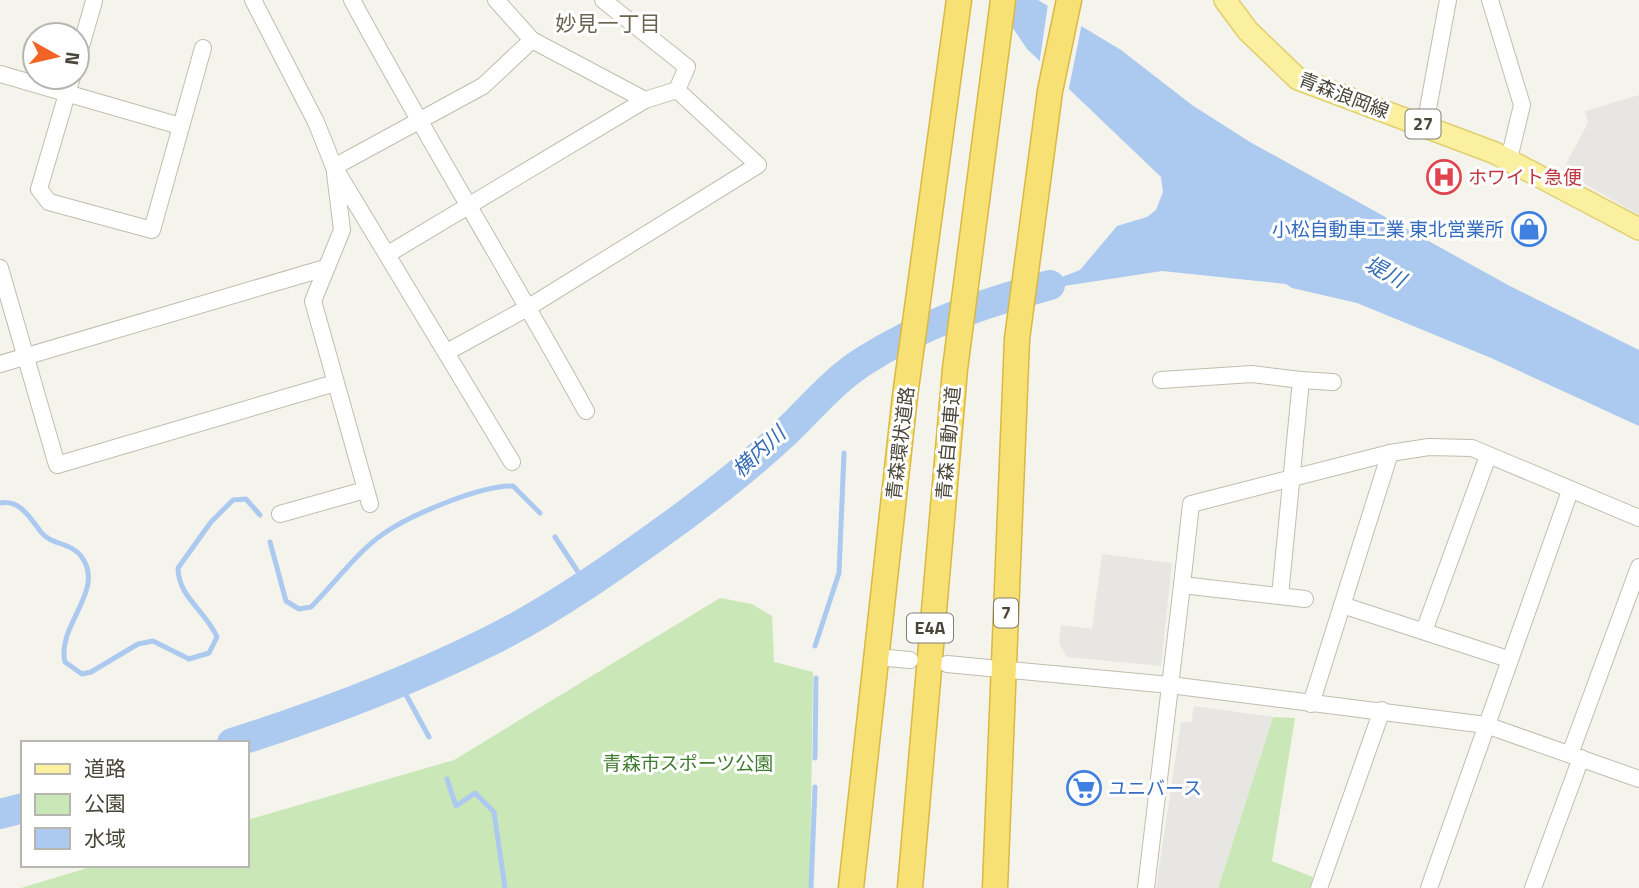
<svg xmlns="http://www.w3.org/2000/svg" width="1639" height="888" viewBox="0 0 1639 888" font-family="'Titillium Web','Noto Sans JP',sans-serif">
	<rect width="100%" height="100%" fill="#f5f4ec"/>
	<g fill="#cae7b7">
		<polygon points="720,598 752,604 772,616 774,662 813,672 810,888 21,888 97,865 247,865 247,820 454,760"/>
		<polygon points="1273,717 1295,718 1272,861 1313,877 1310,888 1218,888"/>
	</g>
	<g fill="#e7e6e3">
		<polygon points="1639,95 1639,215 1562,171 1588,123 1585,111"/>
		<polygon points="1102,554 1172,563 1161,666 1067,657 1059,643 1061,625 1092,629"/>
		<polygon points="1194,706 1273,717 1218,888 1156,888 1181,722 1191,722"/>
	</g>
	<polygon fill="#acc9ef" points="994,0 1038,0 1121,50 1192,105 1250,142 1508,285 1639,350 1639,426 1491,358 1357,303 1292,288 1286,284 1162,271 1064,286 996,302 1080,270 1117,226 1147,217 1156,210 1163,192 1161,177 1027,49"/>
	<polygon fill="#f5f4ec" points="1048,4 1082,23 1068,93 1039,66"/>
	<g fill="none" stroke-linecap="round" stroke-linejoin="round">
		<g stroke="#acc9ef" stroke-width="5">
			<polyline points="852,382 854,368"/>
			<path d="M 0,503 C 20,499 30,518 41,532 C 51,545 70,542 81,556 C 107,590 56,625 65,662 L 82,674 L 91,672 L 138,644 L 153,641 L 189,659 L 209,653 L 217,637 C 206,611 178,597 178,568 L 211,522 L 233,500 L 246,499 L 260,515"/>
			<polyline points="555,537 586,584"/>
			<path d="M 270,542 L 286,601 L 299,609 L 311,607 C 333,585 358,551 383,534 C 410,515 481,485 513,486 L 540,513"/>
			<polyline points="815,646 839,573 844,453"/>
			<polyline points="398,680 429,737"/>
			<polyline points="815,758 816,678"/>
			<polyline points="447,779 456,806 475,793 494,812 505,888"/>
			<polyline points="811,888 815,787"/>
		</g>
		<g stroke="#acc9ef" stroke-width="30">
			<path d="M 232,743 C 318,716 407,682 488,642 C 557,608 622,561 684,516 C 719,490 754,462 786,432 C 812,407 834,380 864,361 C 922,324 984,303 1050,285"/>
			<polyline points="0,814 23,808"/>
		</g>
		<g stroke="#c1bdae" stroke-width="18">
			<g id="minor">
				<polyline points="253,0 316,122 334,167 512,462"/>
				<path d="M 352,0 C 427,139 510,273 586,411"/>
				<polyline points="603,0 687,67 677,90"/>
				<polyline points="1490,0 1522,105 1509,159"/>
				<polyline points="77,60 94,1"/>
				<polyline points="0,74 180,126"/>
				<polyline points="72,77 39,189 49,202 152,230 203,48"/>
				<polyline points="1425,125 1448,0"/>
				<polyline points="334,167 483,86 532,40"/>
				<polyline points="335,173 342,230 313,301 370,504"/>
				<polyline points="388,254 645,100"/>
				<polyline points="0,268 57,465 335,383"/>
				<polyline points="447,352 529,307 758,165 677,90 645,100 532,40 496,0"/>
				<polyline points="0,364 325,268"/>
				<polyline points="1161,380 1252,374 1301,380 1280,596"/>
				<polyline points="1301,380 1333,382"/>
				<polyline points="280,514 365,490"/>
				<polyline points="1182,585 1191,504 1390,453"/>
				<polyline points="1342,605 1508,659"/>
				<polyline points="1424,631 1488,456"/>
				<polyline points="876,657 910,660"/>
				<polyline points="947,664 1170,685 1486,725 1639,779"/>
				<polyline points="1311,704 1390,453 1429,447 1472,448 1639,518"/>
				<polyline points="1570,754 1639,567"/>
				<polyline points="1146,888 1182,585 1305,599"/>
				<polyline points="1319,888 1382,710"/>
				<polyline points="1429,888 1570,491"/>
				<polyline points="1533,888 1581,758"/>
			</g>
		</g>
		<g stroke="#e0d06f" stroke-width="24">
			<polyline id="major" points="1225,0 1248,31 1298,79 1495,153 1639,229"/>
		</g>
		<g stroke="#d9b843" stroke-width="27">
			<g id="highway">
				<polyline points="851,888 905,396 959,0"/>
				<polyline points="910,888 955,369 1003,0"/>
				<polyline points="995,888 1017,339 1050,91 1069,0"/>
			</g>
		</g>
		<use href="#minor" stroke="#fff" stroke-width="16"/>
		<use href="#major" stroke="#fbefa0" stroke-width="21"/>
		<use href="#highway" stroke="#f8e174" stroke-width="24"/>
	</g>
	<defs>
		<g id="hospital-ring" transform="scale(1.75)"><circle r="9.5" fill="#fff" stroke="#e0444e" stroke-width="1.5"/><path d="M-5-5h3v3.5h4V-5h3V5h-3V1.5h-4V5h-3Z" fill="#e0444e"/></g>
		<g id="shop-ring" transform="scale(1.75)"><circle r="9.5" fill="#fff" stroke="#3f7fe0" stroke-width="1.5"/><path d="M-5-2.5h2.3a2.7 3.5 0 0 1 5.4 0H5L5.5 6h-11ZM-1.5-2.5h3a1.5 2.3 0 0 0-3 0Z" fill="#3f7fe0"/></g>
		<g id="supermarket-ring" transform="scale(1.75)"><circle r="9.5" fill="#fff" stroke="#3f7fe0" stroke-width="1.5"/><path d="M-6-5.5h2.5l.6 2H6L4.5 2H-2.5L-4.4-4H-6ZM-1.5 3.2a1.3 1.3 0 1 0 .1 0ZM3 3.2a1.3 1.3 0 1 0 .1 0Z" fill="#3f7fe0"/></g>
	</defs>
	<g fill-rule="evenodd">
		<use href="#hospital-ring" x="1444" y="177"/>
		<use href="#shop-ring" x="1529" y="229"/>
		<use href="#supermarket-ring" x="1084" y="788"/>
	</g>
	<g text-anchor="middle" stroke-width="6" stroke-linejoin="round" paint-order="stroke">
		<g fill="#fff" stroke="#807e74" stroke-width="2">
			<rect x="1405.5" y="109.5" width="35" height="29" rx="5"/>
			<rect x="994" y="598.5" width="24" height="29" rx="5"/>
			<rect x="907" y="613.5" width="46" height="29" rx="5"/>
		</g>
		<g font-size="18" font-weight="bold" fill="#4a4639">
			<text x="1423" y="130">27</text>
			<text x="1006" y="619">7</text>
			<text x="930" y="634">E4A</text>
		</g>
		<g font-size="19" fill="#4a4639" stroke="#fff">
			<text transform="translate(1344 95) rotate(21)" y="7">青森浪岡線</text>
			<text transform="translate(900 443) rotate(-83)" y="7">青森環状道路</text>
			<text transform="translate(948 443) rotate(-85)" y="7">青森自動車道</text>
		</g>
		<g font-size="19" fill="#be3a42" stroke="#fff" text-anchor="start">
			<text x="1468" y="184">ホワイト急便</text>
		</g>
		<g font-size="19" fill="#366cbe" stroke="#fff" text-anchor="end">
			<text x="1504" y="236">小松自動車工業 東北営業所</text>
			<text x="1108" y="795" text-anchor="start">ユニバース</text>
		</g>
		<g font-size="19" fill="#3f7b2e" stroke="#fff">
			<text x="688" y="770">青森市スポーツ公園</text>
		</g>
		<g font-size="21" fill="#6c6551" stroke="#fff">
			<text x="608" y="31">妙見一丁目</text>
		</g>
		<g font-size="21" font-style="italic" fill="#356bb3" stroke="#fff">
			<text transform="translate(1385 272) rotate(28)" y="7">堤川</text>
			<text transform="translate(759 452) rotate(-43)" y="7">横内川</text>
		</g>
	</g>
	<rect x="21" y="741" width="228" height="126" fill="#ffffff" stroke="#b7b5b0" stroke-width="2"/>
	<rect x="35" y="764" width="35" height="10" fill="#fbefa0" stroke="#b7b5b0" stroke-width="2"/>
	<text x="84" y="776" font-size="21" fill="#4a4639">道路</text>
	<rect x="35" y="794" width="35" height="21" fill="#cae7b7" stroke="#b7b5b0" stroke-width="2"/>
	<text x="84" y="811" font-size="21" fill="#4a4639">公園</text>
	<rect x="35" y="828" width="35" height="21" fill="#acc9ef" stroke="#b7b5b0" stroke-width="2"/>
	<text x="84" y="846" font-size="21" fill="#4a4639">水域</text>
	<g transform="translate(56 56) rotate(98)"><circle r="33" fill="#ffffff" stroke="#b7b5b0" stroke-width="2"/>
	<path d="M0-5L12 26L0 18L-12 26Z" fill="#f26426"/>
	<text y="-10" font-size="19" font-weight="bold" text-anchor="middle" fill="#4a4639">N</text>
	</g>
</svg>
